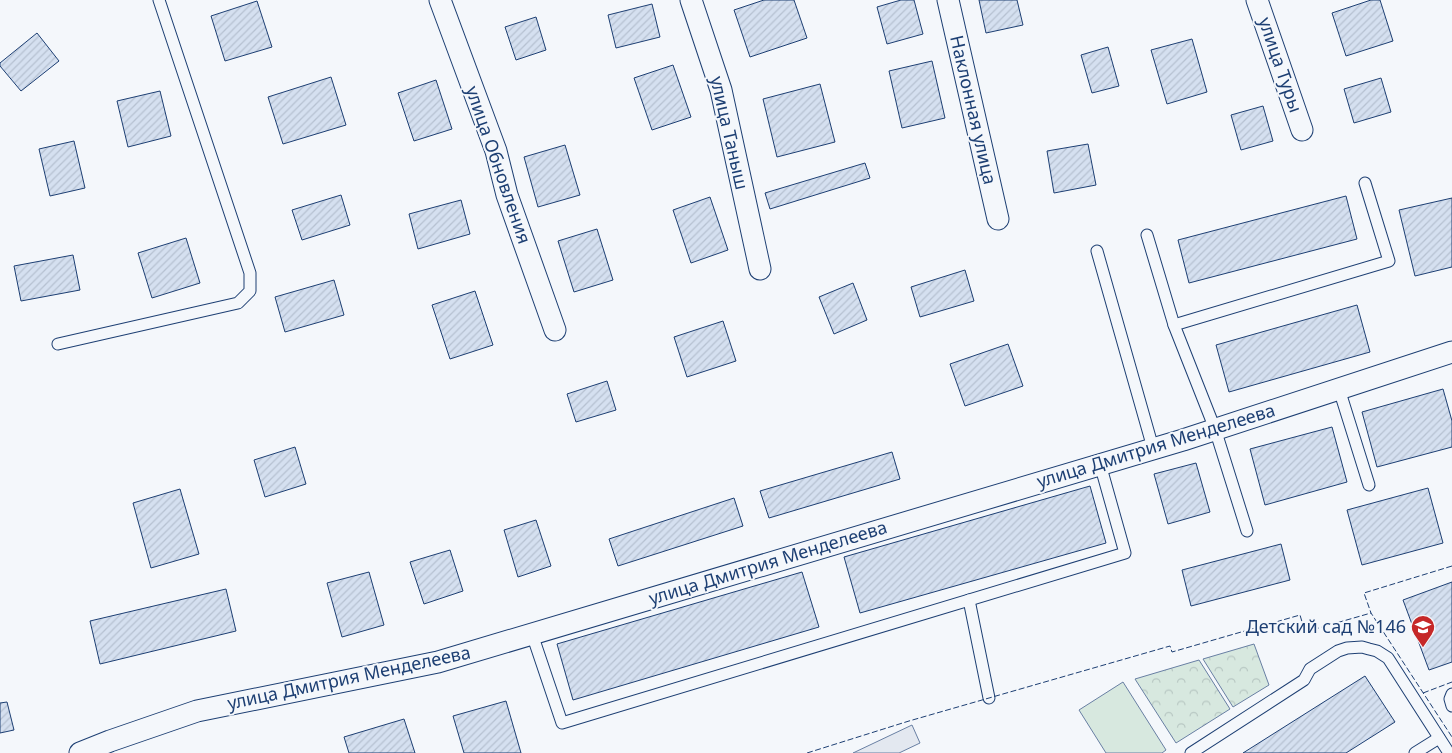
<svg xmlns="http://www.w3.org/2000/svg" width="1452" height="753" viewBox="0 0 1452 753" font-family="'Noto Sans',sans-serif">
	<defs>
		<pattern id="park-crowns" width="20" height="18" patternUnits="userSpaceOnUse" patternTransform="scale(1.25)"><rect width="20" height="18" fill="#d7e8df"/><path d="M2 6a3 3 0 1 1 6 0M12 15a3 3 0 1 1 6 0" fill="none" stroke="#b8c8c3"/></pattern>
		<pattern id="building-hatch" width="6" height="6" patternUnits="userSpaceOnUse" patternTransform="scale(1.25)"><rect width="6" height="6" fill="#d5e0f0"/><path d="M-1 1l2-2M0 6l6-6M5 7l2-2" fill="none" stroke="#b6c1d1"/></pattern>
	</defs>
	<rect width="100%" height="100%" fill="#f4f7fb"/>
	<g fill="url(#park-crowns)" stroke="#687fa3">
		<polygon points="1254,644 1269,685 1233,707 1203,659"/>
		<polygon points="1199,660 1230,709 1176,743 1135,679"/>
	</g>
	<polygon fill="#d7e8df" stroke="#687fa3" points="1123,682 1166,750 1162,753 1106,753 1079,710"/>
	<polygon fill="#e3e8f0" stroke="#687fa3" points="912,725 920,743 899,753 853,753"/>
	<g fill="url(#building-hatch)" stroke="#1d3f73">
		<polygon points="764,0 794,0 807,38 750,57 734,10"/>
		<polygon points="901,0 914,0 923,34 887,44 877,7"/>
		<polygon points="979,0 1017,0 1023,25 986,33"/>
		<polygon points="1371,0 1380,0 1393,41 1346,56 1332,13"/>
		<polygon points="257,1 272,47 225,61 211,16"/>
		<polygon points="652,4 660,37 616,48 608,15"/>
		<polygon points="536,17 546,50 516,60 505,27"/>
		<polygon points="37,33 59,61 21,91 0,66 0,63"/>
		<polygon points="1192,39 1207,92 1167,104 1151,50"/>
		<polygon points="1108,47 1119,86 1092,93 1081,55"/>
		<polygon points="932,61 945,118 902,128 889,71"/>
		<polygon points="673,65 691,117 652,130 634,78"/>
		<polygon points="331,77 346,125 283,144 268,97"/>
		<polygon points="1381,78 1391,112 1354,123 1344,89"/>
		<polygon points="436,80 452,129 414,141 398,93"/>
		<polygon points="820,84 835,142 777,157 763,99"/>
		<polygon points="160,91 171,136 128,147 117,101"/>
		<polygon points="1263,106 1273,141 1241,150 1231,115"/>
		<polygon points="74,141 85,188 50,196 39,149"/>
		<polygon points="1088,144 1096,185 1054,193 1047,151"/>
		<polygon points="565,145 580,195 538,207 524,157"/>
		<polygon points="865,163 870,178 770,209 765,193"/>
		<polygon points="341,195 350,225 302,240 292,210"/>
		<polygon points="1346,196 1357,239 1189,283 1178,240"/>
		<polygon points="710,197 728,250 691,263 673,210"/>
		<polygon points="1452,198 1452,267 1415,276 1399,210"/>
		<polygon points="461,200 470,234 418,249 409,214"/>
		<polygon points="597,229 613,280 574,292 558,241"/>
		<polygon points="186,238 200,283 152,298 138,253"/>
		<polygon points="73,255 80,290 21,301 14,266"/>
		<polygon points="965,270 974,301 920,317 911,287"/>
		<polygon points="334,280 344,315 285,332 275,297"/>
		<polygon points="853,283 867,320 834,334 819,297"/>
		<polygon points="475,291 493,345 450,359 432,305"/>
		<polygon points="1357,305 1370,352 1229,392 1216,345"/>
		<polygon points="723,321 736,361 687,377 674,337"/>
		<polygon points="1008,344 1023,386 965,406 950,364"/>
		<polygon points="607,381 616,410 576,422 567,394"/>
		<polygon points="1443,389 1452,421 1452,447 1377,467 1362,412"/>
		<polygon points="1332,427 1347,482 1265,505 1250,449"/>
		<polygon points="295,447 306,484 265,497 254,460"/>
		<polygon points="892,452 900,479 769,518 760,491"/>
		<polygon points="1196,463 1210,512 1168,524 1154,474"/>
		<polygon points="1090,486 1106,543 860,613 844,557"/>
		<polygon points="1428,488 1443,543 1362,565 1347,510"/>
		<polygon points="180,489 199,554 151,568 133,503"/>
		<polygon points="734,498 743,526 618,566 609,539"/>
		<polygon points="536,520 551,566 518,577 504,530"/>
		<polygon points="1281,544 1290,580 1191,606 1182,570"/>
		<polygon points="450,550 463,591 424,604 410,562"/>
		<polygon points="369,572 384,625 342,637 327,583"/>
		<polygon points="802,572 819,627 573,700 557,644"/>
		<polygon points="1452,582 1452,662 1429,670 1403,600"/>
		<polygon points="226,589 236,631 100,664 90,621"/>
		<polygon points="1365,676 1395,722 1346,753 1243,753"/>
		<polygon points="506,701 521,753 464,753 453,716"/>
		<polygon points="7,702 14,730 0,733 0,703"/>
		<polygon points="404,719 415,753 349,753 344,737"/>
	</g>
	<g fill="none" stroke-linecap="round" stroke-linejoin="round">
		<g stroke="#1d3f73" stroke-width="13">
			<g id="lane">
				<polyline points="1147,235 1174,325"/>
				<polyline points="1097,251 1153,448"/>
				<polyline points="58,344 238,303 250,291 250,273 159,0"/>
				<polyline points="1339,389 1369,485"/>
				<polyline points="1247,531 1215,429 1174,325 1389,261 1365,183"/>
				<polyline points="969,600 989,698"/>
				<polyline points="532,634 562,723 1125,553 1100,464"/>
				<polyline points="1452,694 1450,699 1452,706"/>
				<polyline points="1191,753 1304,680 1310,669 1338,651 1347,648 1362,647 1369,649 1377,651 1388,658 1449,753"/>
				<polyline points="1415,753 1439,738"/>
			</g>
		</g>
		<g stroke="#1d3f73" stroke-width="23">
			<g id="street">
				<polyline points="440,0 496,151 507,195 555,330"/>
				<polyline points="691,0 721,90 760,269"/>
				<polyline points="948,0 998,219"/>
				<polyline points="1257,0 1302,130"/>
				<polyline points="80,753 110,741 197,711 438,662 1183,440 1452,352"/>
			</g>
		</g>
		<use href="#lane" stroke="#f4f7fb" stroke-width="11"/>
		<use href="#street" stroke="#f4f7fb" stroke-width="21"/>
		<g stroke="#1d3f73" stroke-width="1" stroke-dasharray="6 2.5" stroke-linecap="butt">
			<polyline points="1452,566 1364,593 1371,613 1452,737"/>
			<polyline points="1423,693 1452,682"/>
			<polyline points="807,753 909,721 1170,646 1172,652 1300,615 1305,632 1371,613"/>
		</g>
	</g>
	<defs>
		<g id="school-pin" transform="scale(1.25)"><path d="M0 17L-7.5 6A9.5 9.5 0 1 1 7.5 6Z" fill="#c62828" stroke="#f4f7fb"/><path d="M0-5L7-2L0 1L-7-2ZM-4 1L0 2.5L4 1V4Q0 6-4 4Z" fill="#fff"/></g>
	</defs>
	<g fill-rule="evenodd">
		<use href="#school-pin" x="1423" y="627"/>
	</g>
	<g text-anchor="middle" stroke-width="4" stroke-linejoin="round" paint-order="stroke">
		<g font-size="18" fill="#1d3f73" stroke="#f4f7fb">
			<text transform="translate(1280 65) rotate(71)" y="6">улица Туры</text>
			<text transform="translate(973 110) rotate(77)" y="6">Наклонная улица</text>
			<text transform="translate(729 133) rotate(77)" y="6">улица Таныш</text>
			<text transform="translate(498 165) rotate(71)" y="6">улица Обновления</text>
			<text transform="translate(1156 446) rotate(-17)" y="6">улица Дмитрия Менделеева</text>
			<text transform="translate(768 563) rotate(-17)" y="6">улица Дмитрия Менделеева</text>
			<text transform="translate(349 678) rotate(-12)" y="6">улица Дмитрия Менделеева</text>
		</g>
		<g font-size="18" fill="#1d3f73" stroke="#f4f7fb" text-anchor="end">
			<text x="1406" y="633">Детский сад №146</text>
		</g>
	</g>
</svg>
